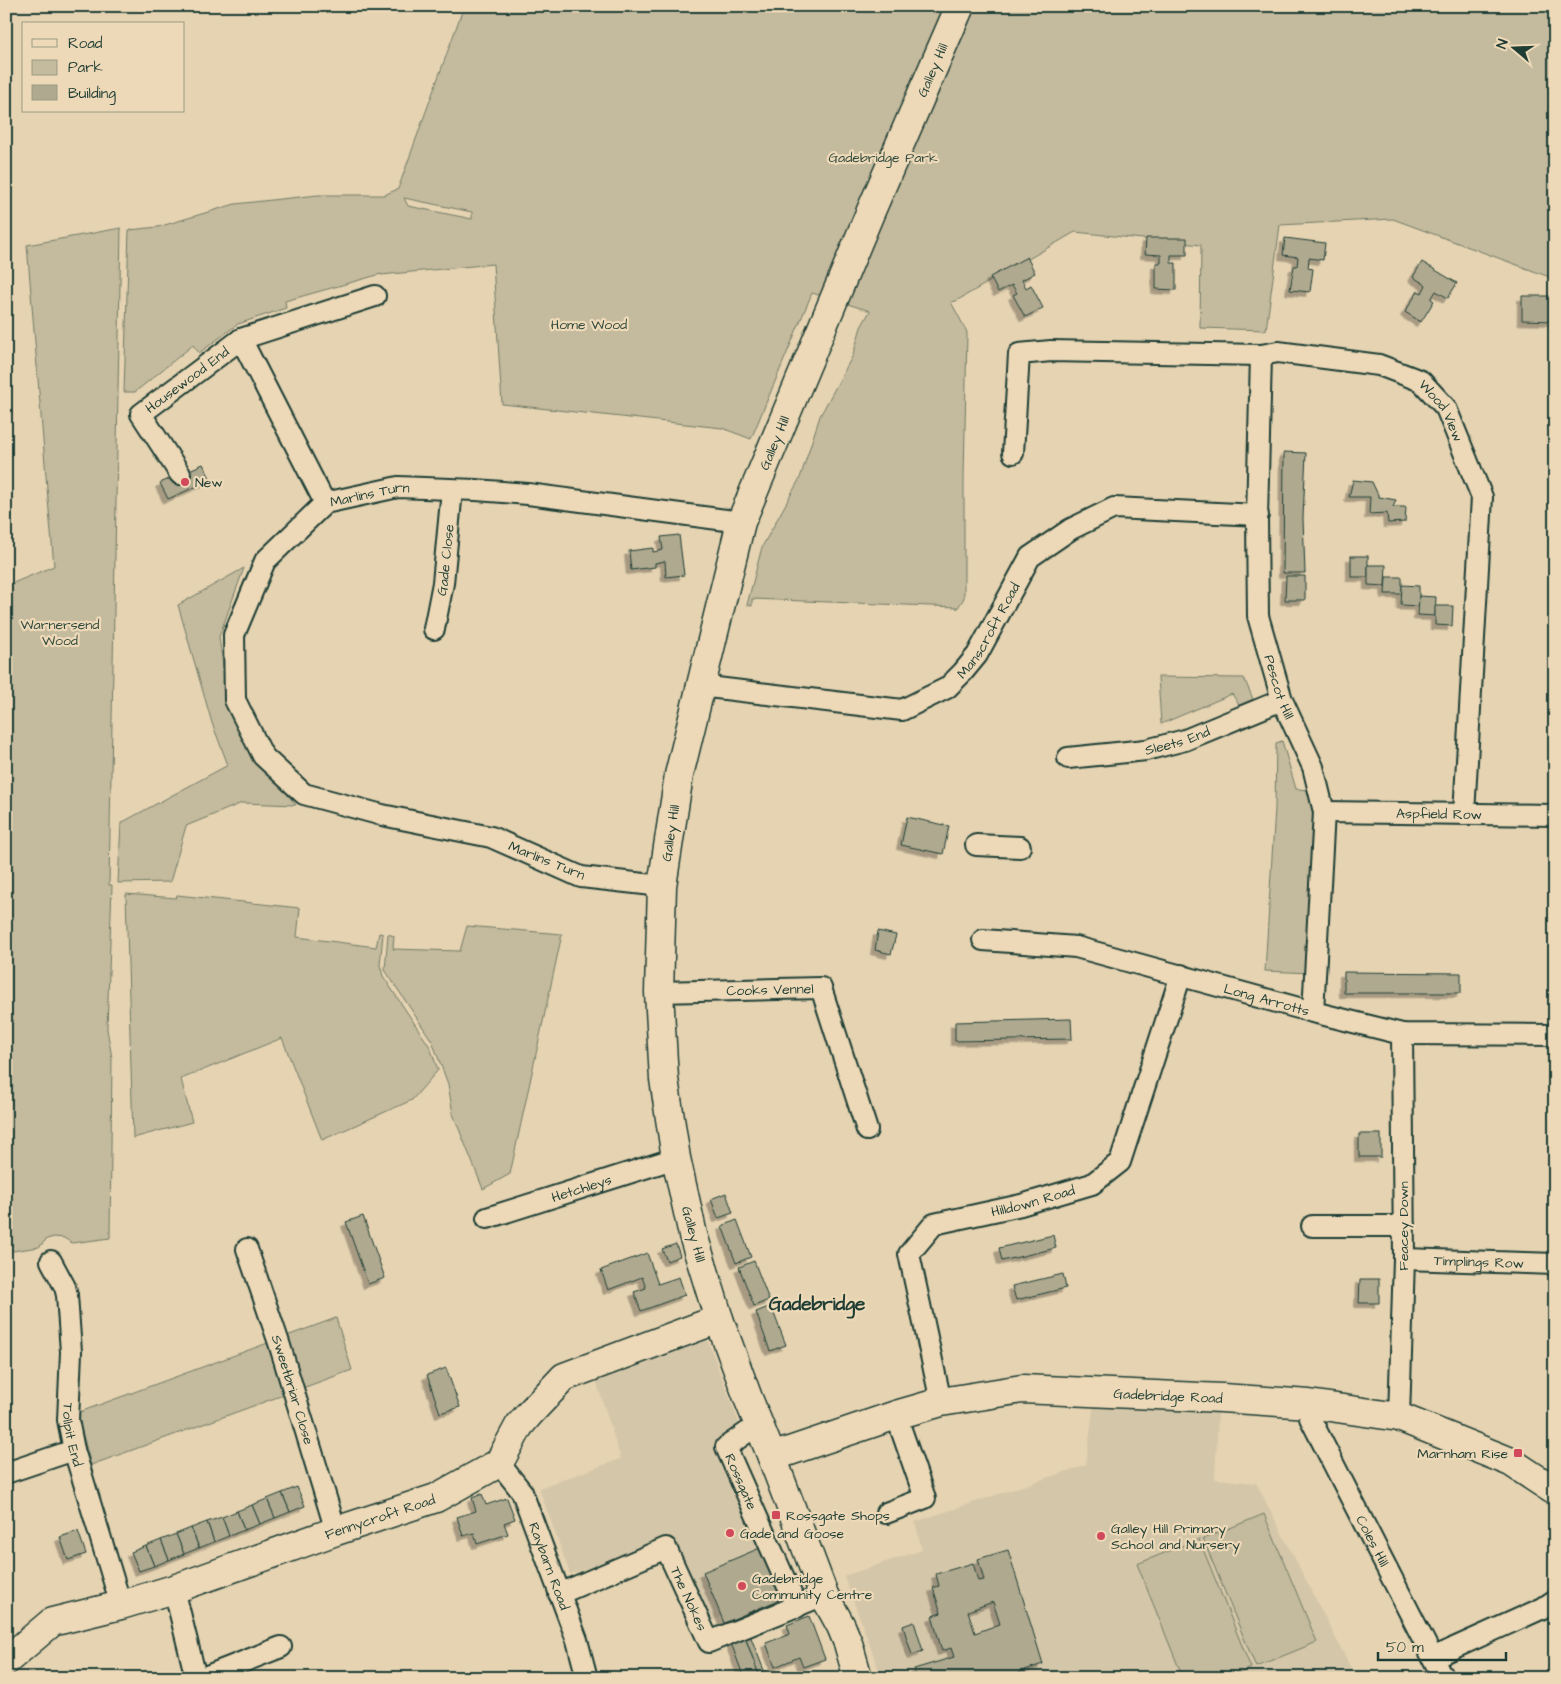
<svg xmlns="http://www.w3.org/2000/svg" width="1561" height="1684" viewBox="0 0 1561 1684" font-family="'Architects Daughter',sans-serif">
	<defs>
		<filter id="shadow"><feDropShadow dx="-4.5" dy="4.5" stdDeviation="0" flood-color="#0004"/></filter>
	</defs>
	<rect width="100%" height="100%" fill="#e5d3b2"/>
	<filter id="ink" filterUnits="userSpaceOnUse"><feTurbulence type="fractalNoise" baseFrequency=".02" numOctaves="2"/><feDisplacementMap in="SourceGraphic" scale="10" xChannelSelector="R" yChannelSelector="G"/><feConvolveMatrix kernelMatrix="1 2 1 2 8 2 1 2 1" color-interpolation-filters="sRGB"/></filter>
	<g filter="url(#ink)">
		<g fill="#d4c6a8">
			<polygon points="705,1333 748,1447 724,1457 776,1588 711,1622 672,1540 570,1574 539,1488 621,1459 593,1371"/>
			<polygon points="1094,1403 1218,1412 1215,1479 1256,1483 1356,1678 882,1678 844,1576 922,1550 915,1522 1086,1465"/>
		</g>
		<g fill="#c4ba9d" stroke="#727c68" fill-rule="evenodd">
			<path d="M 464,6 L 1555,6 L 1555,279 L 1393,219 L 1280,225 L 1266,330 L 1200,328 L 1201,245 L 1075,232 L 956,301 L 951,302 L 967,332 L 964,477 L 964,598 L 957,609 L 957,607 L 752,599 L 752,606 L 747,605 L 762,547 L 800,478 L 820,416 L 853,355 L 861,327 L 870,311 L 812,293 L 751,439 L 722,428 L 502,404 L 493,264 L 381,275 L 381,274 L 285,301 L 286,308 L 238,324 L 199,353 L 193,345 L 135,392 L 124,392 L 129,230 L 158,227 L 235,204 L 318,195 L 384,195 L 398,189 ZM 404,198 L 472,212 L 472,219 L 408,206 Z"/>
			<path d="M 121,228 L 109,885 L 112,885 L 107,1029 L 112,1058 L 110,1238 L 72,1243 L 64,1238 L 54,1237 L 47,1239 L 39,1247 L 6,1252 L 6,586 L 54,566 C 44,459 36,352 27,245 Z"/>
			<polygon points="244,568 219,637 229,708 243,740 296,805 242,803 186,826 170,882 118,883 121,823 228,765 212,723 178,605"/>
			<polygon points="1158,677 1244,678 1253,699 1239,705 1232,694 1161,724"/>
			<polygon points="1282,741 1296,789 1311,790 1317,835 1311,973 1265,971 1275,808 1276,743"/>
			<polygon points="126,894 176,898 177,895 300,908 297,937 376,947 379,933 383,934 380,965 383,976 430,1047 438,1070 412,1100 322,1140 282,1038 181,1079 192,1122 133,1138"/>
			<polygon points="467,926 562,934 510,1174 483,1189 453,1114 448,1084 432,1041 385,970 388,934 394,936 393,949 460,951"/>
			<polygon points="336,1318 352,1370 91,1465 77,1413"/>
			<polygon points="1264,1514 1317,1642 1256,1667 1203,1539"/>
			<polygon points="1199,1539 1251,1668 1228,1678 1183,1678 1137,1564"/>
		</g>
		<g fill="#aea98f" stroke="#1f3d34" fill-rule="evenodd" filter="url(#shadow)">
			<polygon points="1146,238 1187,238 1187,255 1171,255 1171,263 1176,263 1176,290 1156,289 1156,263 1161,263 1161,255 1145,254"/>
			<polygon points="1285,238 1325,243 1323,260 1309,258 1308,268 1313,269 1310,292 1290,290 1294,266 1297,266 1298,257 1283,255"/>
			<polygon points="1027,257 1035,273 1022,280 1026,288 1031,285 1043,308 1025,317 1013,295 1017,293 1012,285 998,292 990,277"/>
			<polygon points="1422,262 1457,283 1448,298 1436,291 1431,299 1434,301 1421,322 1405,312 1418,291 1422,293 1426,285 1413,277"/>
			<polygon points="1522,296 1555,296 1555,321 1522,320"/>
			<polygon points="1284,452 1306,453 1303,518 1305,573 1283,573"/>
			<polygon points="203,464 211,480 168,499 160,483"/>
			<polygon points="1353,480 1372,482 1379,497 1396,500 1393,507 1406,507 1405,522 1388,523 1387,513 1369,514 1370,497 1349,497"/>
			<polygon points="679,535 684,575 666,577 665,561 655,563 655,567 631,570 629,551 653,548 653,552 663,550 661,537"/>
			<rect x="1351" y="556" width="17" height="21"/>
			<polygon points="1368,565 1386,565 1385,586 1368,585"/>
			<polygon points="1286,576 1305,576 1305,600 1285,600"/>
			<polygon points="1386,577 1402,577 1402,594 1385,594"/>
			<polygon points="1402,585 1419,586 1419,606 1401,605"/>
			<polygon points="1419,596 1436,597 1435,616 1418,615"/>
			<polygon points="1435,606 1453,606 1452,626 1435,625"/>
			<polygon points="907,817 949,826 943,854 901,845"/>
			<polygon points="878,931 896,935 891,954 875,950"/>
			<polygon points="1344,972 1461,973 1461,993 1344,993"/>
			<polygon points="1071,1019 1072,1039 955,1041 955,1022"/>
			<rect x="1359" y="1134" width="22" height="23"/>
			<polygon points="726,1193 733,1213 718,1218 711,1199"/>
			<polygon points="363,1216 385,1278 368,1284 346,1222"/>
			<polygon points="737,1220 751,1257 736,1263 722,1226"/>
			<polygon points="1053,1235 1056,1248 1002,1261 999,1248"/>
			<polygon points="676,1244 680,1256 667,1261 662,1249"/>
			<polygon points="647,1253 658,1284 679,1277 685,1295 641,1311 634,1292 646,1288 642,1277 608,1290 601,1270"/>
			<polygon points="754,1261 769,1300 754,1306 739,1267"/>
			<polygon points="1063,1274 1066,1288 1016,1300 1012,1286"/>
			<polygon points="1360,1279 1379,1279 1379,1303 1359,1303"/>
			<polygon points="771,1306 786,1345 770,1351 756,1312"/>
			<polygon points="446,1368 460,1407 440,1413 427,1375"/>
			<polygon points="297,1487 305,1506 290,1512 282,1493"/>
			<polygon points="282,1493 290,1512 275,1518 267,1499"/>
			<polygon points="482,1494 486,1505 507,1498 515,1519 504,1523 508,1534 477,1544 474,1533 463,1536 457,1517 476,1511 472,1498"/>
			<polygon points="267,1499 275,1518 260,1524 252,1505"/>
			<polygon points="252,1505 260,1524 244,1530 237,1511"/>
			<polygon points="237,1511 244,1530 229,1536 222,1517"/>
			<polygon points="222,1517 229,1536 214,1542 207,1522"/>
			<polygon points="207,1522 214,1542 199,1548 191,1528"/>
			<polygon points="191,1528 199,1548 184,1554 176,1534"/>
			<polygon points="78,1531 86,1554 68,1560 60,1537"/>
			<polygon points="176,1534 184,1554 169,1560 161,1540"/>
			<polygon points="161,1540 169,1560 154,1566 146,1546"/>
			<polygon points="146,1546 154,1566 139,1571 131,1552"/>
			<polygon points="760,1548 781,1599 724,1623 703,1572"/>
			<path d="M 1008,1550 L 1043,1664 L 1019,1672 L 1020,1678 L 917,1678 L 914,1669 L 954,1657 L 951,1648 L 942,1651 L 932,1616 L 941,1613 L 933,1588 L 939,1586 L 936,1574 L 973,1563 L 978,1581 L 984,1580 L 978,1559 ZM 993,1602 L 1000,1624 L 975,1633 L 968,1611 Z"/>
			<polygon points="809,1616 825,1659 803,1667 799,1657 775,1667 766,1643 790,1634 787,1625"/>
			<polygon points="914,1622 923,1651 912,1655 903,1626"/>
			<polygon points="750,1635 767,1678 760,1678 745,1637"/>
			<polygon points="745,1637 760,1678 744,1678 731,1643"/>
		</g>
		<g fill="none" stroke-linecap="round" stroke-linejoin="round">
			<g stroke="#1f3d34" stroke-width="24">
				<g id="street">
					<polyline points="241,339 325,503"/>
					<path id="s1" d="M 1261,355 L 1257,518 L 1258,616 L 1282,700 L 1313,767 L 1324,812 L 1313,1012"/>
					<path id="s2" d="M 1013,453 L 1019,354 L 1051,351 L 1261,355 L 1278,352 L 1379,365 L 1421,381 L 1446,408 L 1482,497 L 1464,814"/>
					<path id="s3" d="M 180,474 L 141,414 L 241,339 L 375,296"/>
					<path id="s4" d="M 434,629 L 443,583 L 452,490"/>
					<path id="s5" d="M 700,686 L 902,710 L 947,688 L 963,672 L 977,655 L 1030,557 L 1071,529 L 1114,508 L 1258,515"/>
					<path id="s6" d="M 1068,758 L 1146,750 L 1185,740 L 1282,700"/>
					<path id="s7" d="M 1324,812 L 1555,815"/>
					<polyline points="976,845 1020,847"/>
					<path id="s8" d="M 662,886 L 581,877 L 491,837 L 382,815 L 304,794 L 263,756 L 235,700 L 234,635 L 265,561 L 325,503 L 398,487 L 476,490 L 528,494 L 741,522"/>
					<path id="s9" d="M 983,940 L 1076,947 L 1313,1012 L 1402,1034 L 1555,1035"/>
					<path id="s10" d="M 659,992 L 821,988 L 867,1130"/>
					<path id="s11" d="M 487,1218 L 676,1158"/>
					<polyline points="1312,1226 1404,1226"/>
					<path id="s12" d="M 247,1249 L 279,1343 L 336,1531"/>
					<path id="s13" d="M 1404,1259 L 1555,1264"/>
					<path id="s14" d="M 51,1261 L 65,1287 L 67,1295 L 71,1352 L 68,1420 L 74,1450 L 121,1605"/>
					<path id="s15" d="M 941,1402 L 909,1254 L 934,1224 L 1021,1205 L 1092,1184 L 1120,1162 L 1181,975"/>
					<path id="s16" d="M 1309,1404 L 1310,1418 L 1443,1678"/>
					<polyline points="1399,1417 1404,1259 1402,1034"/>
					<path id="s17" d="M 759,1424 L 726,1447 L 797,1607"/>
					<path id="s18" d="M 499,1463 L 522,1492 L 577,1640 L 587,1678"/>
					<polyline points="6,1473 74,1450"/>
					<polyline points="886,1513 925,1498 896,1415"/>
					<polyline points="174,1589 196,1678"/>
					<path id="s19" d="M 559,1594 L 666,1548 L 709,1642 L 824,1595"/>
					<polyline points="1434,1657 1543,1608 1555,1600"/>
					<polyline points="202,1678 281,1647"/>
				</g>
			</g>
			<g stroke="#1f3d34" stroke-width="31">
				<g id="secondary">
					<path id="s20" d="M 772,1457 L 896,1415 L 941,1402 L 1022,1389 L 1222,1398 L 1309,1404 L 1399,1417 L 1511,1462 L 1555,1491"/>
					<path id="s21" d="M 6,1661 L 52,1622 L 121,1605 L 174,1589 L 336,1531 L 436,1498 L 499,1463 L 519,1426 L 530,1413 L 564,1377 L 719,1319"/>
					<path id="s22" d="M 858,1678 L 848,1643 L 841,1626 L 824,1595 L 772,1457 L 748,1398 L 719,1319 L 693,1235 L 676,1158 L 664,1079 L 659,992 L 662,886 L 679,775 L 741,522 L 870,213 L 960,6"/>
				</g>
			</g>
			<use href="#street" stroke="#edd9b7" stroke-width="20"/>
			<use href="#secondary" stroke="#edd9b7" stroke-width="28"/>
		</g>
	</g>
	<g fill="#d1495b" stroke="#edd9b7" stroke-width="2">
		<circle cx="185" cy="482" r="5"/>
		<rect x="1513" y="1448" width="10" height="10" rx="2.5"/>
		<rect x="771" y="1510" width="10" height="10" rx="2.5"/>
		<circle cx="730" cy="1533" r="5"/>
		<circle cx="1101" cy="1536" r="5"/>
		<circle cx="742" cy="1586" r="5"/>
	</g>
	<g text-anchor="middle" stroke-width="4.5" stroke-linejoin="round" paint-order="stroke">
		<g font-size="14" fill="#1f3d34" stroke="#edd9b7">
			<text dy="5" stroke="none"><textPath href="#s22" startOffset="1689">Galley Hill</textPath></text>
			<text dy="5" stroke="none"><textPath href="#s3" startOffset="129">Housewood End</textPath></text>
			<text dy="5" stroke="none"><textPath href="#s2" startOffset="542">Wood View</textPath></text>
			<text dy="5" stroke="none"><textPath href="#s22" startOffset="1284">Galley Hill</textPath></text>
			<text dy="5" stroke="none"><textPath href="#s8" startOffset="765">Marlins Turn</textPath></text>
			<text dy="5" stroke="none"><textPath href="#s4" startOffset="70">Gade Close</textPath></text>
			<text dy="5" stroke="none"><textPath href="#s5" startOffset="325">Manscroft Road</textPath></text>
			<text dy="5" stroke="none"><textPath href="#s1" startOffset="335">Pescot Hill</textPath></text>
			<text dy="5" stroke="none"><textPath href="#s6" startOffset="111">Sleets End</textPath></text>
			<text dy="5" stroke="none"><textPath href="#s7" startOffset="115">Aspfield Row</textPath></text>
			<text dy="5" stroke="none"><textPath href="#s22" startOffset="879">Galley Hill</textPath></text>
			<text transform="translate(547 860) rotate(22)" y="5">Marlins Turn</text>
			<text dy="5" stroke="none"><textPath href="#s10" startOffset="111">Cooks Vennel</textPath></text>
			<text dy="5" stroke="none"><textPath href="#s9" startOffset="291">Long Arrotts</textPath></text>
			<text dy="5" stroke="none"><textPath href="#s11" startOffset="99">Hetchleys</textPath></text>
			<text dy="5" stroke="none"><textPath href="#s15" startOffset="292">Hilldown Road</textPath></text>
			<text transform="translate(1403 1226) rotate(-90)" y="5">Feacey Down</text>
			<text transform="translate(694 1234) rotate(75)" y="5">Galley Hill</text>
			<text dy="5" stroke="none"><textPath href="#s13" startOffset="75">Timplings Row</textPath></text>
			<text dy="5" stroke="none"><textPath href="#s12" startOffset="148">Sweetbriar Close</textPath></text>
			<text dy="5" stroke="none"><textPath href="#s20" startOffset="406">Gadebridge Road</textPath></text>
			<text dy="5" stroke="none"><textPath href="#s14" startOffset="178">Tollpit End</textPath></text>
			<text dy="5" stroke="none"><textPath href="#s17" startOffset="78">Rossgate</textPath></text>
			<text dy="5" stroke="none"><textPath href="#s21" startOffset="405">Fennycroft Road</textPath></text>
			<text dy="5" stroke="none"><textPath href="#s16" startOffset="152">Coles Hill</textPath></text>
			<text dy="5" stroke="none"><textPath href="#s18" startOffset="116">Raybarn Road</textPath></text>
			<text dy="5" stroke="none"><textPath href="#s19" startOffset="172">The Nokes</textPath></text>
		</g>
		<g font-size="14" fill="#304a3e" stroke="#edd9b7">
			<text x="883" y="162">Gadebridge Park</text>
			<text x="589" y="329">Home Wood</text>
			<text x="60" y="629">Warnersend<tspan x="60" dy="16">Wood</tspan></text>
		</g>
		<g font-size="14" fill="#1f3d34" stroke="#edd9b7" text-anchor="start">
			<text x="195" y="487">New</text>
			<text x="1508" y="1458" text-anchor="end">Marnham Rise</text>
			<text x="786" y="1520">Rossgate Shops</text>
			<text x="1111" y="1533">Galley Hill Primary<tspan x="1111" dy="16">School and Nursery</tspan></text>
			<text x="740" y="1538">Gade and Goose</text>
			<text x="752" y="1583">Gadebridge<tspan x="752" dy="16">Community Centre</tspan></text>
		</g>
		<g font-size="19" font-weight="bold" fill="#1f3d34" stroke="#edd9b7">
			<text x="817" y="1310">Gadebridge</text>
		</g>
	</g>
	<rect width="1561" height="1684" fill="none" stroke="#edd9b7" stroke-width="25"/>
	<rect x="12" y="12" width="1536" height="1659" fill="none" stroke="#1f3d34" stroke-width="2" filter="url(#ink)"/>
	<rect x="22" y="22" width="162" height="90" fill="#edd9b7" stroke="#9b9b83"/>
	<rect x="32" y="39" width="25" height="8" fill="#edd9b7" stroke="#9b9b83"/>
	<text x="68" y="48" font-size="15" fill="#1f3d34">Road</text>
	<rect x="32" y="60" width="25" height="15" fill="#c4ba9d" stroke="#9b9b83"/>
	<text x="68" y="72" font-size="15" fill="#1f3d34">Park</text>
	<rect x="32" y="85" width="25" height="15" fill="#aea98f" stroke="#9b9b83"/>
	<text x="68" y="98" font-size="15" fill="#1f3d34">Building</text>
	<g transform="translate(1514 48) rotate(289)" stroke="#edd9b7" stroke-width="4" paint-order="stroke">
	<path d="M0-4L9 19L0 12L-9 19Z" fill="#1f3d34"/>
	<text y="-8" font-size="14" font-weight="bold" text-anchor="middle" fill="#1f3d34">N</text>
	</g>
	<path d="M1378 1652v8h128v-8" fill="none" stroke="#1f3d34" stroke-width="2.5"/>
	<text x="1386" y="1652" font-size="15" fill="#1f3d34" stroke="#edd9b7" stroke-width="4" paint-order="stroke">50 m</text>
</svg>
